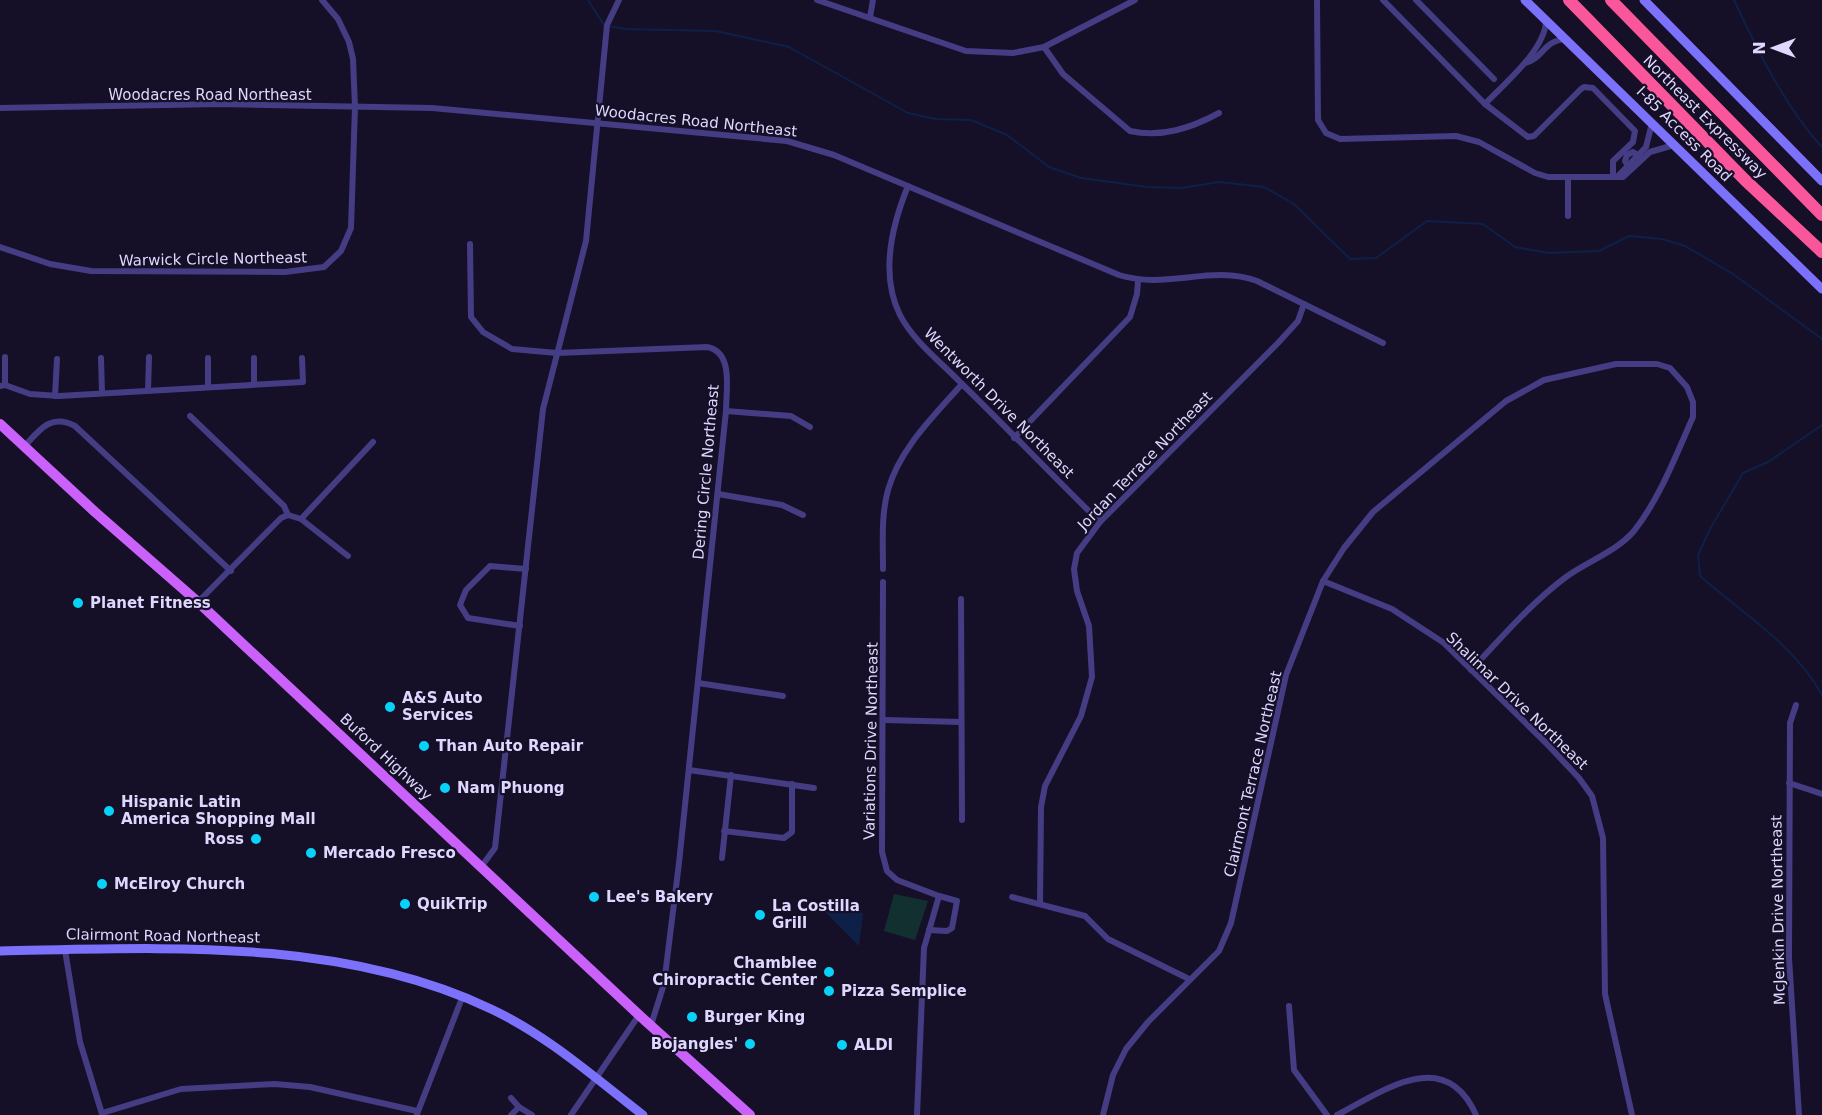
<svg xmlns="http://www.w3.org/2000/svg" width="1822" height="1115" viewBox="0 0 1822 1115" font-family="'DejaVu Sans',sans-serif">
	<rect width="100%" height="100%" fill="#151027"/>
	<polygon fill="#133030" points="894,894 928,901 915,940 884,931"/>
	<polygon fill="#0e2048" points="817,904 833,904 863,913 859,946"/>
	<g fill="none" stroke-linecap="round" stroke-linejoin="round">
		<g stroke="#0e2048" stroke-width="2">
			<polyline points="588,0 604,25 625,29 716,31 789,47 908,113 936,119 971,120 1007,135 1049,167 1081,178 1147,187 1181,188 1219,182 1264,187 1294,204 1350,259 1376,258 1427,221 1483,224 1515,247 1548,253 1599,251 1629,236 1662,239 1685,246 1733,274 1822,339"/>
			<path d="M 1734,0 C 1757,49 1785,107 1822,147"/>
			<path d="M 1822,425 L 1768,462 L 1743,473 L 1710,529 L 1698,555 L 1700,576 C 1742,613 1794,644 1822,695"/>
		</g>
		<g stroke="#443d84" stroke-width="6">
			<polyline points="817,0 966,51 1013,53 1044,47 1135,0"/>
			<polyline points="1317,0 1318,120 1326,133 1340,139 1456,136 1479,142 1535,173 1548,177 1623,177 1650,152 1674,145"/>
			<path d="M 1383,0 L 1485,104 C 1505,83 1545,50 1546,21"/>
			<polyline points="1416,0 1494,79"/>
			<polyline points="870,17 873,0"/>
			<path d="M 1044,47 L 1063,74 L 1130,131 C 1162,138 1191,128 1219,113"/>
			<path d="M 1525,63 C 1543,59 1543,41 1565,39"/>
			<polyline points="1485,104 1528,137 1534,136 1581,89 1584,87 1593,88 1635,131 1633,142 1613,161 1613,175"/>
			<path d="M 0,108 L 220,104 L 432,108 L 787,141 L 834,155 L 1119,275 C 1167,290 1211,264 1257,281 L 1383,343"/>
			<polyline points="1629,168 1625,161 1627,155 1633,152 1639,156"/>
			<polyline points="1618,176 1646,147 1652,123"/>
			<path d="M 908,186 C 892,225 880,275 900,315 C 914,342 941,362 961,383 C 1008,429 1053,476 1100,522"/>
			<polyline points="1568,216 1568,177"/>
			<path d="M 470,244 L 471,317 L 483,332 L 512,349 L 557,353 L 707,347 C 734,352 726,390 726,411 L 679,863 L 664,984 L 651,1025"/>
			<polyline points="0,247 50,264 91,271 285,272 324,267 341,251 351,228 355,107 353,59 349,42 338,19 322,0"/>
			<polyline points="5,357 5,385"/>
			<polyline points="101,358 102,392"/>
			<polyline points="208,358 208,387"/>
			<polyline points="254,384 254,358"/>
			<polyline points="0,386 5,385 30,394 59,396 303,382 302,358"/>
			<polyline points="148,391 149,357"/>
			<polyline points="55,396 57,359"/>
			<polyline points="726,411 791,416 810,427"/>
			<polyline points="190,416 284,506 288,515"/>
			<polyline points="1014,438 1130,317 1137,294 1138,281"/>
			<path d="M 24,447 C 39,430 51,413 75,426 L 231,571"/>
			<polyline points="718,494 782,505 803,515"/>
			<polyline points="301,519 348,556"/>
			<path d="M 883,569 C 883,543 881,515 888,490 C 900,448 934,416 962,384"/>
			<polyline points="1323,581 1392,609 1444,643 1546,743 1579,778 1592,796 1603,838 1605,994 1632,1115"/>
			<polyline points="883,582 882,852 887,871 897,880 939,896 924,948 917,1115"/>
			<polyline points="961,599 962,820"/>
			<polyline points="198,602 281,518 288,515 301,519 373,442"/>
			<polyline points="520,626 468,618 460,605 466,590 490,566 526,569"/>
			<polyline points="698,683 783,696"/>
			<polyline points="1796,705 1790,723 1789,958 1799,1115"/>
			<polyline points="884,720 961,722"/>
			<polyline points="689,770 814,788"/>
			<polyline points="1789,783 1822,794"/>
			<polyline points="724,831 784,838 792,832 792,784"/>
			<polyline points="722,858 731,775"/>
			<polyline points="481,867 495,848 543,409 586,241 607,25 619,0"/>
			<polyline points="1012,897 1085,916 1108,939 1189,979"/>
			<polyline points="1040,903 1041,807 1045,786 1081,716 1092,677 1089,626 1077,591 1074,569 1077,553 1100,522 1278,343 1298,321 1304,304"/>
			<polyline points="929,930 947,931 952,928 957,901 939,896"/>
			<polyline points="65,950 80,1042 102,1114"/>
			<polyline points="1289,1006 1294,1070 1327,1115"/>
			<polyline points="511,1098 519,1107"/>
			<polyline points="102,1113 181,1089 275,1084 310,1087 417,1111"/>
			<polyline points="417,1114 462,998"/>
			<polyline points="511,1115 519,1107 532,1115"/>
			<polyline points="571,1115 639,1015"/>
			<path d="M 1103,1115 L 1113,1075 L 1126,1049 L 1148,1022 L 1219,951 L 1231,923 L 1286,675 L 1323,581 L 1344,548 L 1373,512 L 1506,401 L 1544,380 L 1616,364 L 1657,364 L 1670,368 L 1687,387 L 1693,402 L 1693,417 C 1676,455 1660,498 1634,531 C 1616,552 1588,561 1566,577 C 1531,603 1501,638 1471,670"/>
			<path d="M 1337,1115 C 1383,1091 1445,1045 1476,1115"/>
		</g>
		<g stroke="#7c71fb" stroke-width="9">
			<polyline points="1525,0 1822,289"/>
			<polyline points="1644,0 1822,181"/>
			<path d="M 0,951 C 164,948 339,937 491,1009 C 547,1035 595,1078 643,1115"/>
		</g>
		<polyline stroke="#ca61fa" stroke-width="10" points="0,424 95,512 198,602 639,1015 750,1115"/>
		<g stroke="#fa569b" stroke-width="12">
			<polyline points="1569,0 1745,180 1822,252"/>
			<polyline points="1611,0 1822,215"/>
		</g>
	</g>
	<g fill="#09d2f8" stroke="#151027" stroke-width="2">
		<circle cx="78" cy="603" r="6"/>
		<circle cx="390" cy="707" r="6"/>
		<circle cx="424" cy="746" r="6"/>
		<circle cx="445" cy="788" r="6"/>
		<circle cx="109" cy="811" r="6"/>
		<circle cx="256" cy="839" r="6"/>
		<circle cx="311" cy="853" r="6"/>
		<circle cx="102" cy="884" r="6"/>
		<circle cx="594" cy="897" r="6"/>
		<circle cx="405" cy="904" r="6"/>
		<circle cx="760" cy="915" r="6"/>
		<circle cx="829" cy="972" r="6"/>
		<circle cx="829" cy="991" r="6"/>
		<circle cx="692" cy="1017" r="6"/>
		<circle cx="750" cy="1044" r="6"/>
		<circle cx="842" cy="1045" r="6"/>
	</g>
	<g text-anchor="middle" stroke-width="4.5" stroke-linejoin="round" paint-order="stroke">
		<g font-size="15" fill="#ded7fe" stroke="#151027">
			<text x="210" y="100">Woodacres Road Northeast</text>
			<text transform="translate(1705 117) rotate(45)" y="5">Northeast Expressway</text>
			<text transform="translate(696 121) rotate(6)" y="5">Woodacres Road Northeast</text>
			<text transform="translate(1684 134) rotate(45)" y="5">I-85 Access Road</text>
			<text transform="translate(213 259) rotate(-1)" y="5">Warwick Circle Northeast</text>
			<text transform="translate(999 403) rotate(45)" y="5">Wentworth Drive Northeast</text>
			<text transform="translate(1145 461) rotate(-46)" y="5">Jordan Terrace Northeast</text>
			<text transform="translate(706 472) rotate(-85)" y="5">Dering Circle Northeast</text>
			<text transform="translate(1517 701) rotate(44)" y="5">Shalimar Drive Northeast</text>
			<text transform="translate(871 741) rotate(-89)" y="5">Variations Drive Northeast</text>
			<text transform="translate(386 757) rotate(43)" y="5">Buford Highway</text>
			<text transform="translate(1253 774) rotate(-77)" y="5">Clairmont Terrace Northeast</text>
			<text transform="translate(1778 910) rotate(-91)" y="5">McJenkin Drive Northeast</text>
			<text transform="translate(163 936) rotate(1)" y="5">Clairmont Road Northeast</text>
		</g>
		<g font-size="15" font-weight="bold" fill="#ded7fe" stroke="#151027" text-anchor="start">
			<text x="90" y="608">Planet Fitness</text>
			<text x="402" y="703">A&amp;S Auto<tspan x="402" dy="17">Services</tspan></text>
			<text x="436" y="751">Than Auto Repair</text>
			<text x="457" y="793">Nam Phuong</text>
			<text x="121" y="807">Hispanic Latin<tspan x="121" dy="17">America Shopping Mall</tspan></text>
			<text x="244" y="844" text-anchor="end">Ross</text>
			<text x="323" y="858">Mercado Fresco</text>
			<text x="114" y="889">McElroy Church</text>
			<text x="606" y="902">Lee's Bakery</text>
			<text x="417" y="909">QuikTrip</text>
			<text x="772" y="911">La Costilla<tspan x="772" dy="17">Grill</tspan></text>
			<text x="817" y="968" text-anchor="end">Chamblee<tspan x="817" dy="17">Chiropractic Center</tspan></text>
			<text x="841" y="996">Pizza Semplice</text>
			<text x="704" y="1022">Burger King</text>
			<text x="738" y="1049" text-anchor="end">Bojangles'</text>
			<text x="854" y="1050">ALDI</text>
		</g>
	</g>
	<g transform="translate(1774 48) rotate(270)" stroke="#151027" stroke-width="4.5" paint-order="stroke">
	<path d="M0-4.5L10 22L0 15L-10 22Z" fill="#ded7fe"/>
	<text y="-9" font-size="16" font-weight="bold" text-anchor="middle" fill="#ded7fe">N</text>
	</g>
</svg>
